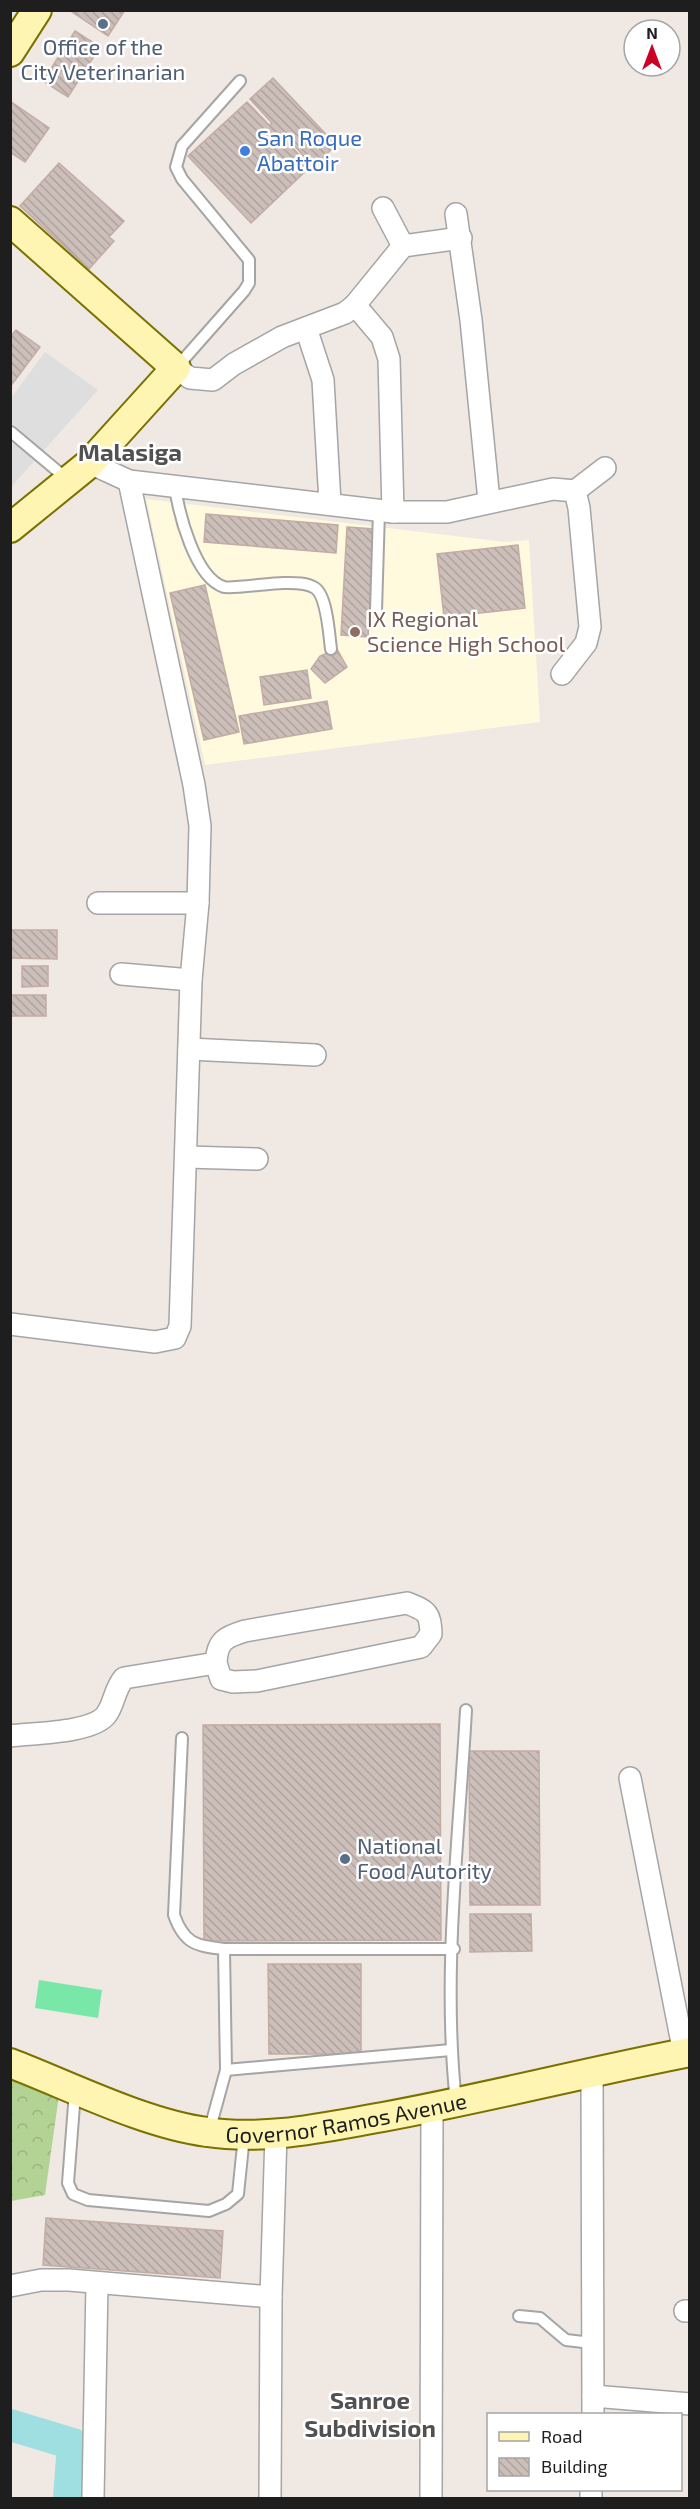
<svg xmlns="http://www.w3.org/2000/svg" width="700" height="2509" viewBox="0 0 700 2509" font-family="'Exo 2',sans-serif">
	<defs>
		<pattern id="forest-crowns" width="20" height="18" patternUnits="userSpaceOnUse" patternTransform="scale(1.5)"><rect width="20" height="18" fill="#b2d393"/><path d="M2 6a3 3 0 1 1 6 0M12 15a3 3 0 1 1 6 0" fill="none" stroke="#99b57e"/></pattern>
		<pattern id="building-back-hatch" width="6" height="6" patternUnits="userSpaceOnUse" patternTransform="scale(1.5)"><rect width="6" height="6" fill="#ccbeb9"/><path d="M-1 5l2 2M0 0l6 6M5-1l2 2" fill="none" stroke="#afa39f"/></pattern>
	</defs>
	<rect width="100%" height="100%" fill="#f0e9e3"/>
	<polygon fill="#fff9dd" points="146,499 505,542 529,540 540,722 205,765"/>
	<polygon fill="url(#forest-crowns)" points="11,2075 59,2095 45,2195 11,2201"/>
	<polygon fill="#79e7a8" points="39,1980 102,1990 98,2018 35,2008"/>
	<polygon fill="#dedede" points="45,352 98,390 11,487 11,447 22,432 11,423 11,398"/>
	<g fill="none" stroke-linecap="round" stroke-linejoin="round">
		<polyline stroke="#9fdfe2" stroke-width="32" points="10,2425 73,2444 69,2498"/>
	</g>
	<g fill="url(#building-back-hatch)" stroke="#c3aca4" stroke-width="1.5">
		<polygon points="74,10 125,10 108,36 72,12"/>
		<polygon points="75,31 100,47 68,97 43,81"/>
		<polygon points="273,78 336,145 313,167 293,144 291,146 310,167 251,223 188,156 247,102 269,125 272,123 250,99"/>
		<polygon points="10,101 49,128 25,162 10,152"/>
		<polygon points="59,163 124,221 109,237 114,241 89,269 20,206"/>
		<polygon points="16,330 40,347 10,387 10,337"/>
		<polygon points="206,514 338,525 336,553 204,542"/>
		<polygon points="347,527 375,529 368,637 341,635"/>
		<polygon points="518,545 525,608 444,617 437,554"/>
		<polygon points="205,585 239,732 204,740 170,593"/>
		<polygon points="337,649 347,667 325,683 311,669 320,656"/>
		<polygon points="307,670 311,698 264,705 260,677"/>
		<polygon points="327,701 332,729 244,744 239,716"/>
		<polygon points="10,930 57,930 57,959 10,958"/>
		<polygon points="22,966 48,966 48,986 22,987"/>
		<rect x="10" y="995" width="36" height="21"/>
		<polygon points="440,1724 441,1940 204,1941 203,1725"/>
		<polygon points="469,1751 539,1751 540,1905 470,1905"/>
		<polygon points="470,1914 531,1914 532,1951 470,1952"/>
		<polygon points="268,1964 361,1964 361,2054 269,2054"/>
		<polygon points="46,2218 223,2231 220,2278 43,2265"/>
	</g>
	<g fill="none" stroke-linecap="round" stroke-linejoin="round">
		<g stroke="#a5a5a5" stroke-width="14">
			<g id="lane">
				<polyline points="176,368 244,291 249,283 249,260 182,179 176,167 182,146 240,81"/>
				<polyline points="11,432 67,479"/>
				<path d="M 175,487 C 179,514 195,578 224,587 C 232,589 270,583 283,583 C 292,583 306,582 315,588 C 327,596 329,634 331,649"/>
				<polyline points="376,611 379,511"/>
				<path d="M 182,1738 L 174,1915 C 184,1943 195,1946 224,1949 L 454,1949"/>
				<polyline points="226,2070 451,2050"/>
				<polyline points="75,2092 68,2183 73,2194 88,2200 209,2211 226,2204 238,2194 244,2136"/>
				<path d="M 456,2102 C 442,1974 459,1838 466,1710"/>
				<polyline points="209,2132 226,2070 224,1949"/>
				<polyline points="519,2316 540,2318 566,2340 592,2343"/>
			</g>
		</g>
		<g stroke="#a5a5a5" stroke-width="24">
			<g id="street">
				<polyline points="383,208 403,246"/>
				<polyline points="456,214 471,320 489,501"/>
				<polyline points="355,305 382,337 389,359 393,512"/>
				<polyline points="306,328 323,380 330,503"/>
				<polyline points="176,368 190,378 213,380 234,364 282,337 345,313 355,305 403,246 461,238"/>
				<polyline points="90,463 129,481 393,512 447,512 553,489 575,491 579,508 590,627 586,643 562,674"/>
				<polyline points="575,491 605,468"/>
				<polyline points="98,903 198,903"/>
				<polyline points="121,974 191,980"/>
				<polyline points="189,1049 315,1055"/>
				<polyline points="186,1157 257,1159"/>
				<polyline points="10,1324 155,1342 175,1338 180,1326 191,980 198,903 200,826 194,785 129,481"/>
				<path d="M 10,1736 C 34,1733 92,1733 106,1715 C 114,1705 114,1690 124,1678 L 216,1663 C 217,1641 225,1637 245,1631 L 407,1603 C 427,1611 430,1612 431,1634 L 421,1647 L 257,1681 L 233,1682 L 221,1679 L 216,1663"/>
				<polyline points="630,1778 684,2053"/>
				<polyline points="592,2075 593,2414"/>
				<polyline points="10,2286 41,2280 69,2280 271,2297"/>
				<polyline points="685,2311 690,2311"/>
				<polyline points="593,2396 690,2404"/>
				<polyline points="93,2498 97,2284"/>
				<polyline points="270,2498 271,2297 276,2134"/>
				<polyline points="431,2498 432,2108"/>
				<polyline points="591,2498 591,2490"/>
			</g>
		</g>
		<g stroke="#7a7100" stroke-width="32">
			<g id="secondary">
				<polyline points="10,52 37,10"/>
				<polyline points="10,221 176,368 90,463 10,528"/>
				<path id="s1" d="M 10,2063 C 70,2086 145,2124 207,2132 C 266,2141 325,2127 383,2117 C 486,2098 587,2072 690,2052"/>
			</g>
		</g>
		<use href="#lane" stroke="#fff" stroke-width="10"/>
		<use href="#street" stroke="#fff" stroke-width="21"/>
		<use href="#secondary" stroke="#fff5b2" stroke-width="28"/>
	</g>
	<g fill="#5c6f8a" stroke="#fff" stroke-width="2">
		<circle cx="103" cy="24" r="6"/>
		<circle cx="345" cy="1859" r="6"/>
	</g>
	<circle fill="#3f7fe0" stroke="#fff" stroke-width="2" cx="245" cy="151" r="6"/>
	<circle fill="#8d6e63" stroke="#fff" stroke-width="2" cx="355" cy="632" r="6"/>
	<g text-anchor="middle" stroke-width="5" stroke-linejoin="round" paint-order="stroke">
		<g font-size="22" fill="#4e5e75" stroke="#fff">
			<text x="103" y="55">Office of the<tspan x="103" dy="25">City Veterinarian</tspan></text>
			<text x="357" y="1854" text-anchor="start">National<tspan x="357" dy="25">Food Autority</tspan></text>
		</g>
		<g font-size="22" fill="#366cbe" stroke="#fff" text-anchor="start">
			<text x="257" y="146">San Roque<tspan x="257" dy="25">Abattoir</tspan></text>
		</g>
		<g font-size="22" fill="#785e54" stroke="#fff" text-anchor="start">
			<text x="367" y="627">IX Regional<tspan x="367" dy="25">Science High School</tspan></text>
		</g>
		<g font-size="22" fill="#1e1e1e" stroke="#fff">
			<text dy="8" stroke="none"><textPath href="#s1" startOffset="350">Governor Ramos Avenue</textPath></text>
		</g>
		<g font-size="24" font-weight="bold" fill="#515151" stroke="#fff">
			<text x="130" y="461">Malasiga</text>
			<text x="370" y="2409">Sanroe<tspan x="370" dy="28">Subdivision</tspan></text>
		</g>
	</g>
	<rect width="700" height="2509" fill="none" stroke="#1e1e1e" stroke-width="24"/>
	<rect x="487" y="2413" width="195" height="78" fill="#ffffff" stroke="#a5a5a5" stroke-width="1.5"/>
	<rect x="499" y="2432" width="30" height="9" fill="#fff5b2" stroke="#a5a5a5" stroke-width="1.5"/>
	<text x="541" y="2443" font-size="18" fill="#1e1e1e">Road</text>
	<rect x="499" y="2458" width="30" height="18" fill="url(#building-back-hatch)" stroke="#a5a5a5" stroke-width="1.5"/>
	<text x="541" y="2473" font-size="18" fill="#1e1e1e">Building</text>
	<g transform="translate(652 48)"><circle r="28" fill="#ffffff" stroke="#a5a5a5" stroke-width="1.5"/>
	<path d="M0-4.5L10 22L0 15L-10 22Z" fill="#cc0025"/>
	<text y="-9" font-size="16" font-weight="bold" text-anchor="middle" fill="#1e1e1e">N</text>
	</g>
</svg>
